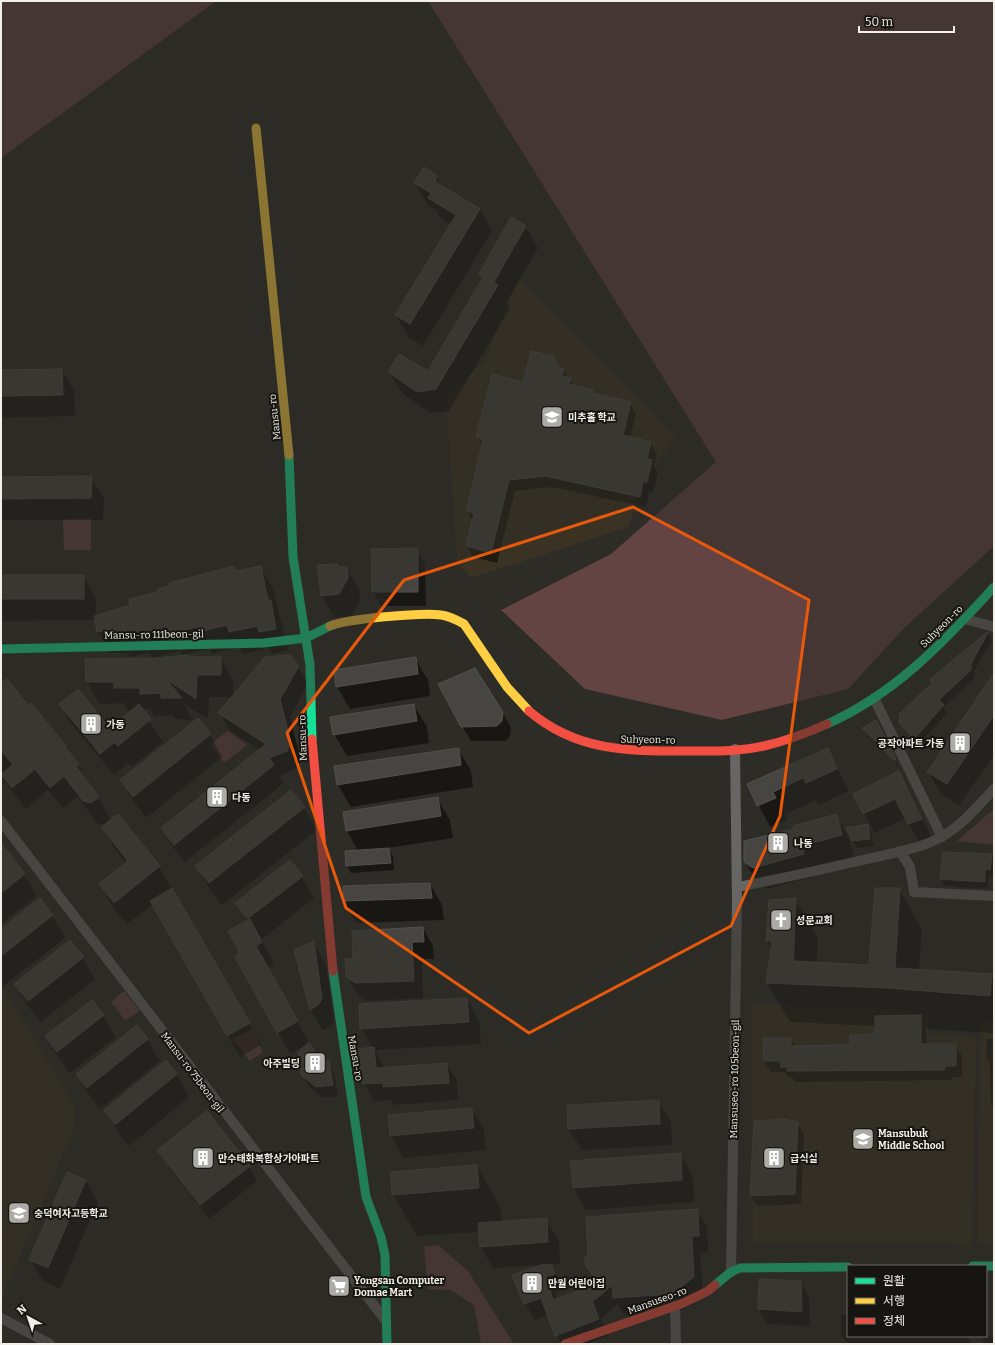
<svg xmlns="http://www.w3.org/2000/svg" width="995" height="1345" viewBox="0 0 995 1345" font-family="Bitter,'Noto Sans KR',serif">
	<rect width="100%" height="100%" fill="#2e2c26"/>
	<g fill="#3a3324">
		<polygon points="518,277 676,437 645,480 628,527 471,578 457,562 446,398 484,361"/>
		<polygon points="4,989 75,1107 75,1125 1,1301 1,990"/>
		<polygon points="752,1003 928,1013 928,1036 976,1037 972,1246 950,1243 753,1243"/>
		<polygon points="981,1019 994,1020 994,1244 977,1243"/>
	</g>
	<g fill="#644343">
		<polygon points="1,1 216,1 1,158"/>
		<polygon points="428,1 994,1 994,546 905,627 848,689 722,720 585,689 501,610 611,554 716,462"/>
		<polygon points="91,518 91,550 64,550 63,519"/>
		<polygon points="228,731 247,745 224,763 210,744"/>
		<polygon points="994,809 994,845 957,841"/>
		<polygon points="124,991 140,1011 125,1020 111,1002"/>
		<polygon points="252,1029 263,1052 250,1061 233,1039"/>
		<polygon points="438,1245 468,1271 514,1344 481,1344 474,1305 451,1290 428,1289 424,1247"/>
	</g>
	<g fill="#0007" fill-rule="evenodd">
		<polygon points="436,176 442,187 480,209 492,231 423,346 408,337 396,315 451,225 442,220 436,210 428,205 415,183"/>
		<polygon points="526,227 538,248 507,302 510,308 449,411 431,413 402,393 389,372 428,372 483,279 480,274"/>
		<polygon points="553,358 559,369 563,370 574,386 592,391 594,395 630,403 636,414 630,438 651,443 657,454 654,466 658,472 653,493 649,492 646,507 552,487 515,491 497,563 473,557 467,546 473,521 467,511 483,445 477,435 524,383"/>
		<polygon points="62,370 74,391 75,416 1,418 1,371"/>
		<polygon points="91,477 104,499 103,520 1,520 1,478"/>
		<polygon points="417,549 425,564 426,606 381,606 373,592"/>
		<polygon points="234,567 236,571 261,567 273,589 288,650 272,654 269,648 243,654 238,647 212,654 209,649 182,655 180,651 152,658 149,653 130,657 128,653 121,654 120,652 111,653 98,632 96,620 1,621 1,576 83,576 96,598 96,616 132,606 159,592"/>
		<polygon points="339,568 346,568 359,589 360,601 351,616 334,617 321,595"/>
		<polygon points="987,633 992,640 974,671 975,678 943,707 947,713 918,745 900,723"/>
		<polygon points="221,658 233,680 233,697 209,697 208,719 183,703 193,720 175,719 172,715 154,716 150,709 141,709 163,742 131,767 128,763 114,775 73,726 61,705 110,729 134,710 127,710 124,703 99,704 87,682 86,660"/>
		<polygon points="415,658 428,680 430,696 350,709 337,687 335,671"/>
		<polygon points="298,666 308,684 290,717 301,761 297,768 279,776 284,783 185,862 172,846 162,829 260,750 230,731 220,713"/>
		<polygon points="994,675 994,755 959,805 941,794 928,772"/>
		<polygon points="1,685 28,707 31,704 53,730 78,765 111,820 117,815 159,867 261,1045 240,1057 153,904 127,924 112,906 100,884 126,863 115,849 102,827 105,825 97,823 78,797 63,808 48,790 26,809 5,782 1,785"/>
		<polygon points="414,705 427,727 429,743 347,756 334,734"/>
		<polygon points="503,713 511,728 510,736 506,741 471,741 462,726"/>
		<polygon points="863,728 879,729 899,767 867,735"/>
		<polygon points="210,735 222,757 146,818 134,802 121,781"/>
		<polygon points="458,749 471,771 473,787 351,807 338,785 336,767"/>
		<polygon points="827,749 849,791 819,805 816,800 785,814 788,820 770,827 748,784"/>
		<polygon points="899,773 910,791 932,838 919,842 906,818 875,833 864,814 855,794"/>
		<polygon points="291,791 304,808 317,830 222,905 209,888 196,866"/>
		<polygon points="437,798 450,820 453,838 388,848 393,856 394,870 351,873 347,865 358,851 347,831 344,813"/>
		<polygon points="836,816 849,837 854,857 814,867 816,876 766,889 758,884 745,862 796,830"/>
		<polygon points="867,825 871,832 874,846 857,848 853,841"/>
		<polygon points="1,845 24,875 37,896 1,924"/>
		<polygon points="992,855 994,859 994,877 988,876 988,889 945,886 941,878"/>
		<polygon points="302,877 314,898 261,940 274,964 268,968 321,1065 328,1062 334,1072 338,1096 323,1098 309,1086 302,1075 305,1046 290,1054 278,1032 242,954 247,922 236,903"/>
		<polygon points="430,884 442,905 444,920 356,923 344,901 344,887"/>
		<path d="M 899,889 L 922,929 L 919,970 L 991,975 L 994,980 L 994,1033 L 926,1029 L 927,1045 L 955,1045 L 962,1056 L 962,1077 L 952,1077 L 951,1080 L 795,1082 L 792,1077 L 788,1077 L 785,1072 L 771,1072 L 764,1061 L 764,1039 L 791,1039 L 795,1047 L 851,1046 L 876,1035 L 876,1026 L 790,1022 L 767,983 L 772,949 L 767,941 L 795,899 L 818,938 L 817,963 L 870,966 ZM 793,939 L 795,939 L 794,966 L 792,966 Z"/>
		<polygon points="40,900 52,916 65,938 1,988 1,930"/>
		<polygon points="423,928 433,946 434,959 422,959 423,998 366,1001 357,994 347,976 354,960"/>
		<polygon points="314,943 326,964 334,1022 331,1026 323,1031 311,1010 296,951"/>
		<polygon points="83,958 95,979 41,1022 28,1006 16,985"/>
		<polygon points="467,999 479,1020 481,1044 375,1050 384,1068 447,1064 457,1081 458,1100 394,1105 392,1100 374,1101 364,1083 373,1048 361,1028"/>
		<polygon points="103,1016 116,1037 70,1073 59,1058 46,1037"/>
		<polygon points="137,1026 147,1039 160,1061 100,1109 90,1096 77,1074"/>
		<polygon points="987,1039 994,1039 994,1108 991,1104 990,1063 986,1057"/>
		<polygon points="166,1061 177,1075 189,1097 129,1146 118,1132 105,1111"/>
		<polygon points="658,1101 671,1122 672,1145 582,1150 569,1129"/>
		<polygon points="472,1109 484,1130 486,1150 403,1158 391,1136"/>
		<polygon points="797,1123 804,1134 801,1204 758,1206 751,1196"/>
		<polygon points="158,1150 249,1167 257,1181 209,1219 167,1164"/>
		<polygon points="680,1154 693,1176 694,1202 586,1210 574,1188 572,1162"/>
		<polygon points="477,1166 501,1208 502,1222 546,1220 559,1241 560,1264 551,1264 562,1283 563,1290 555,1292 557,1300 598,1284 586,1263 697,1211 707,1227 708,1252 700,1253 703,1294 682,1310 624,1315 618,1304 601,1318 608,1336 587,1344 561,1344 549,1315 535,1320 525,1303 542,1265 493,1268 480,1246 480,1232 417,1236 393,1194"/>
		<polygon points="86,1181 98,1202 60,1289 43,1281 30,1259"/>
		<polygon points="760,1280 801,1282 809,1297 810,1326 767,1324 759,1309"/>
		<polygon points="848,1314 848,1336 967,1336 972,1344 847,1344 841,1334 841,1315"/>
		<rect x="983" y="1337" width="11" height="7"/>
	</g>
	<g fill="#464541" stroke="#52514c">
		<polygon points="424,167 436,175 436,182 480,209 410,324 395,315 456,215 428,198 431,193 414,183"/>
		<polygon points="511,217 526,226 494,282 498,285 436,389 417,392 388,372 399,354 428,371 483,277 479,274"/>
		<polygon points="531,351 554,357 558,368 564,369 562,376 571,378 569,384 593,390 592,393 631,402 623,435 651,442 647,459 652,460 647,482 643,482 640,497 545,476 509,480 491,553 466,546 474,513 466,511 483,440 476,436 492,374 523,382"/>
		<polygon points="62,369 63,395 1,396 1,370"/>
		<polygon points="92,476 91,498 1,499 1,477"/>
		<polygon points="418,548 418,592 372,592 371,549"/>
		<polygon points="337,564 338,567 347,567 348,578 339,594 321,596 317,565"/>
		<polygon points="234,566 235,571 261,566 268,600 271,600 276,629 259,632 258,626 229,632 227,625 199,632 197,627 168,634 167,630 139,637 137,631 117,636 116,631 108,633 108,630 97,632 94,616 130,605 129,599 158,592 157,589 170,586 169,583"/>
		<rect x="1" y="575" width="83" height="24"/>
		<polygon points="987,632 988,632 971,664 971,670 939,700 944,705 914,739 899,723 900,713 932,683 929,680"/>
		<polygon points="188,655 189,657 221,657 221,675 197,675 196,699 166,679 182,698 161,698 161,693 140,694 140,688 114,688 114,682 86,682 85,659 165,658 165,657"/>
		<polygon points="290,655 299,666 280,699 291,743 287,751 269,758 274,765 174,845 161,828 266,744 218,713 265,657"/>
		<polygon points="416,657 418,674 336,687 334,670"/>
		<polygon points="475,668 503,712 502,721 497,726 461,727 438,684"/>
		<polygon points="994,673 994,715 947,784 927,772"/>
		<polygon points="7,679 28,705 31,703 66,746 65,747 79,764 76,766 99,797 91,803 83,801 64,776 50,788 35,769 12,788 1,774 13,765 1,750 1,683"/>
		<polygon points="78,689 110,728 139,704 151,719 118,746 115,742 100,754 59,704"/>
		<polygon points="414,704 417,721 333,735 330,717"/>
		<polygon points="198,718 211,734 133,797 120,780"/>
		<polygon points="876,720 896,759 894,761 862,728"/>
		<polygon points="459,748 461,765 337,785 334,766"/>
		<polygon points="828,748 837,769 806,783 803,778 773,792 776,798 757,806 747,784"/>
		<polygon points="899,771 922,819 908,824 895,799 863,814 853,794"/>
		<polygon points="291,790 305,807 209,883 195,866"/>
		<polygon points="438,797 441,816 346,831 343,812"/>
		<polygon points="118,814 160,866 114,903 99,884 128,861 101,827"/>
		<polygon points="837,814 842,835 802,846 804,854 753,868 744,862 744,841 794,829 793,826"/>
		<polygon points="868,824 870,839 852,841 846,828"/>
		<polygon points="1,843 25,874 1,893"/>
		<polygon points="389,848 391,863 346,866 345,851"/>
		<polygon points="943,852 992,854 990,870 985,869 985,882 940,879"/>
		<polygon points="290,860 303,876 247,919 235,903"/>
		<polygon points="430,883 432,898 343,901 343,886"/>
		<polygon points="172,888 250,1023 227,1036 150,901"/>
		<polygon points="875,888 900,888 895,968 992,974 990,996 888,988 766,983 772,941 766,941 769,900 796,898 793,961 869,965"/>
		<polygon points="40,898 53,915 1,956 1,929"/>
		<polygon points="250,919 262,942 256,946 298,1021 277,1033 235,957 240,953 228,931"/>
		<polygon points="423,927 424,942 412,942 414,981 355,983 346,977 345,959 353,959 352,931"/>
		<polygon points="70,940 84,957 28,1001 14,984"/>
		<polygon points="314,941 322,999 319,1004 310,1010 294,950"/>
		<polygon points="467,998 469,1022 360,1029 359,1004"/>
		<polygon points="92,1000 104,1015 57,1052 45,1036"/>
		<polygon points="921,1015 921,1044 956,1044 956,1066 946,1066 944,1070 787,1071 787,1067 781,1067 780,1061 764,1061 763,1038 791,1038 791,1046 850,1045 850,1035 875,1034 875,1016"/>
		<polygon points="137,1025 148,1039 87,1088 76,1074"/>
		<polygon points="309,1042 321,1063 329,1060 333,1085 316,1087 301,1075 298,1052"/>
		<polygon points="374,1047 376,1068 447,1063 449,1083 383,1087 383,1083 363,1084 357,1049"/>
		<polygon points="166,1060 177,1074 115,1125 104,1110"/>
		<polygon points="659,1100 660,1124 568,1129 567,1105"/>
		<polygon points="472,1108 474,1128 390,1136 388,1115"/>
		<polygon points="207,1111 250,1166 200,1205 157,1150"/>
		<polygon points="784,1119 798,1122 795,1194 750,1196 754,1121"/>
		<polygon points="681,1153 682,1180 573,1188 570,1161"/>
		<polygon points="477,1165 479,1188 392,1195 390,1172"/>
		<polygon points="67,1172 86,1180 48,1268 29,1260"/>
		<polygon points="698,1209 699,1236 692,1236 694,1277 672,1294 613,1298 612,1285 595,1300 592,1300 599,1319 555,1336 541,1298 524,1304 512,1275 544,1264 552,1265 555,1274 546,1276 553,1300 598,1283 585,1264 585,1257 588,1257 586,1217"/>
		<polygon points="547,1218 548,1242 480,1247 478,1223"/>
		<polygon points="759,1279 801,1281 802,1312 758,1309"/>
	</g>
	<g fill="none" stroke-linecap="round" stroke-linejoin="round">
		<g stroke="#676664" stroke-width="10">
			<polyline points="965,619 994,627"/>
			<polyline points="874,698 942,837"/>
			<polyline points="1,821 386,1321"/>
			<polyline points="900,851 910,867 914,892 994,896"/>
			<path d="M 737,887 C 781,879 824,869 867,859 C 892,853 921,849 943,836 C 963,824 978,806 994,789"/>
			<polyline points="731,1272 737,902 735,749"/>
			<polyline points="675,1306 676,1344"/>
			<polyline points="1,1318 50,1344"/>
		</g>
		<g stroke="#16e098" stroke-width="9">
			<polyline points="289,455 293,557 310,665 312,739"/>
			<polyline points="1,649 264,643 306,638 330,626"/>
			<path d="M 827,724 C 895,694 945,641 994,587"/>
			<polyline points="333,971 366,1197 381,1237 385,1255 387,1344"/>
			<polyline points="973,1266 994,1266"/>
			<polyline points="715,1285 731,1272 740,1268 848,1267"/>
		</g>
		<g stroke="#ffcf43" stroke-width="9">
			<polyline points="256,128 289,455"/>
			<path d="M 330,626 C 346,619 423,612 441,615 C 449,616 457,620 464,624 L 507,687 L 529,711"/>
		</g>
		<g stroke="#f24e42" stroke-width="9">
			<path d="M 529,711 C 577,752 629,751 688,751 C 713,751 739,752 764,746 C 786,741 807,733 827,724"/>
			<polyline points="312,739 333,971"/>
			<polyline points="565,1344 681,1304 708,1291 715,1285"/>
		</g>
	</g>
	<path d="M0 0H995V1345H0ZM 633,507 L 809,600 L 780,816 L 731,926 L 529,1033 L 346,908 L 287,733 L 404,580 Z" fill="#2e2c26" fill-opacity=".55" fill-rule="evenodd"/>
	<path fill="none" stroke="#e8590c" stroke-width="3" stroke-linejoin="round" d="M 633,507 L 809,600 L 780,816 L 731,926 L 529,1033 L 346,908 L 287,733 L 404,580 Z"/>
	<defs>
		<g id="school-square" transform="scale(1.15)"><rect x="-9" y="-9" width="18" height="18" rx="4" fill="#adaba5" stroke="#171511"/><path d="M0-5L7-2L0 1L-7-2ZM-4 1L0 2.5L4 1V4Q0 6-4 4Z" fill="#fff"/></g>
		<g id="building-square" transform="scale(1.15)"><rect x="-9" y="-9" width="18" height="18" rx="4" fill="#adaba5" stroke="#171511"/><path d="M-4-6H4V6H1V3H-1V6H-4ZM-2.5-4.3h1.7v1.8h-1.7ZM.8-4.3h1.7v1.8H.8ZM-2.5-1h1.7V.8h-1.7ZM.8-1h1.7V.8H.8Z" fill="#fff"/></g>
		<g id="church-square" transform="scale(1.15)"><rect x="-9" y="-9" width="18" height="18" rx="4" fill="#adaba5" stroke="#171511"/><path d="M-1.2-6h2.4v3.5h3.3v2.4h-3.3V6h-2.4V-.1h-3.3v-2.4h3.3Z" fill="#fff"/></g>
		<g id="supermarket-square" transform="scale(1.15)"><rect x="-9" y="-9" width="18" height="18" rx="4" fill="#adaba5" stroke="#171511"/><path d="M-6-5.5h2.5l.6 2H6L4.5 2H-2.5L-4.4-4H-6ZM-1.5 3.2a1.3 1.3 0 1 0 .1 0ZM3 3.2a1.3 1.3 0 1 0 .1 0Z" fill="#fff"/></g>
	</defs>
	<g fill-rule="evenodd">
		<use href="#school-square" x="552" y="417"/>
		<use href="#building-square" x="91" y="724"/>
		<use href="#building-square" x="960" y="743"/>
		<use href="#building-square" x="217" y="797"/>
		<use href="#building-square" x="778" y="843"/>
		<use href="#church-square" x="781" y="920"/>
		<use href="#building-square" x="315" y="1063"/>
		<use href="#school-square" x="863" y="1139"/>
		<use href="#building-square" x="203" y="1158"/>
		<use href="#building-square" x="774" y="1158"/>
		<use href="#school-square" x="19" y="1213"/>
		<use href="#building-square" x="532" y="1283"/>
		<use href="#supermarket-square" x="339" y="1286"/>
	</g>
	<g text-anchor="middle" stroke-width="4" stroke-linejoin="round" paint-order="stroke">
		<g font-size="10" fill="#f2efe9" stroke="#171511">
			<text transform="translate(274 417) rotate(-96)" y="4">Mansu-ro</text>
			<text transform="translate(941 626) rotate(-45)" y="4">Suhyeon-ro</text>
			<text transform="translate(154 634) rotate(-1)" y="4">Mansu-ro 111beon-gil</text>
			<text transform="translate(302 738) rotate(-92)" y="4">Mansu-ro</text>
			<text transform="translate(648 739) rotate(1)" y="4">Suhyeon-ro</text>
			<text transform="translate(356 1058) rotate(80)" y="4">Mansu-ro</text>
			<text transform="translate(193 1072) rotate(53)" y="4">Mansu-ro 75beon-gil</text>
			<text transform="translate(734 1079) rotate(-89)" y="4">Mansuseo-ro 105beon-gil</text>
			<text transform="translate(657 1300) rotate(-20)" y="4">Mansuseo-ro</text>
		</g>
		<g font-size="10" font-weight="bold" fill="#f2efe9" stroke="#171511" text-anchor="start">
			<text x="568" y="421">미추홀 학교</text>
			<text x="106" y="728">가동</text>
			<text x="944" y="747" text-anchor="end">공작아파트 가동</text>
			<text x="232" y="801">다동</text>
			<text x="794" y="847">나동</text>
			<text x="796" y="924">성문교회</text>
			<text x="300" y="1067" text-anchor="end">아주빌딩</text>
			<text x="878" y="1137">Mansubuk<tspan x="878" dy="12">Middle School</tspan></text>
			<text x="218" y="1162">만수태화복합상가아파트</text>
			<text x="790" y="1162">급식실</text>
			<text x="34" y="1217">숭덕여자고등학교</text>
			<text x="354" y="1284">Yongsan Computer<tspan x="354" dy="12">Domae Mart</tspan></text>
			<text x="548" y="1287">만월 어린이집</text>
		</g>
	</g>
	<rect width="995" height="1345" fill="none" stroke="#f2efe9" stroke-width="4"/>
	<rect x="847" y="1265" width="140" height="72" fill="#171511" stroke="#6f6c67"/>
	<rect x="855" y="1278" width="20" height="6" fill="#16e098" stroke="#6f6c67"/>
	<text x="883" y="1285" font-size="12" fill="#f2efe9">원활</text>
	<rect x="855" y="1298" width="20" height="6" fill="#ffcf43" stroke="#6f6c67"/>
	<text x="883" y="1305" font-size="12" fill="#f2efe9">서행</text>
	<rect x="855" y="1318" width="20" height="6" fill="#f24e42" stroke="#6f6c67"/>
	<text x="883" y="1325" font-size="12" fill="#f2efe9">정체</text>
	<g transform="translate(28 1317) rotate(320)" stroke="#171511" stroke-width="3" paint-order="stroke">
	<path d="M0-3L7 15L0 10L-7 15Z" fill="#f2efe9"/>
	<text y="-6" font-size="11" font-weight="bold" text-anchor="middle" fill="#f2efe9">N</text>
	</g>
	<path d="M859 26v6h95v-6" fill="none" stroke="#f2efe9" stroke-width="2"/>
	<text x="865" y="26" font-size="12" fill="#f2efe9" stroke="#171511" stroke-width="3" paint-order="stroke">50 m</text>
</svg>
